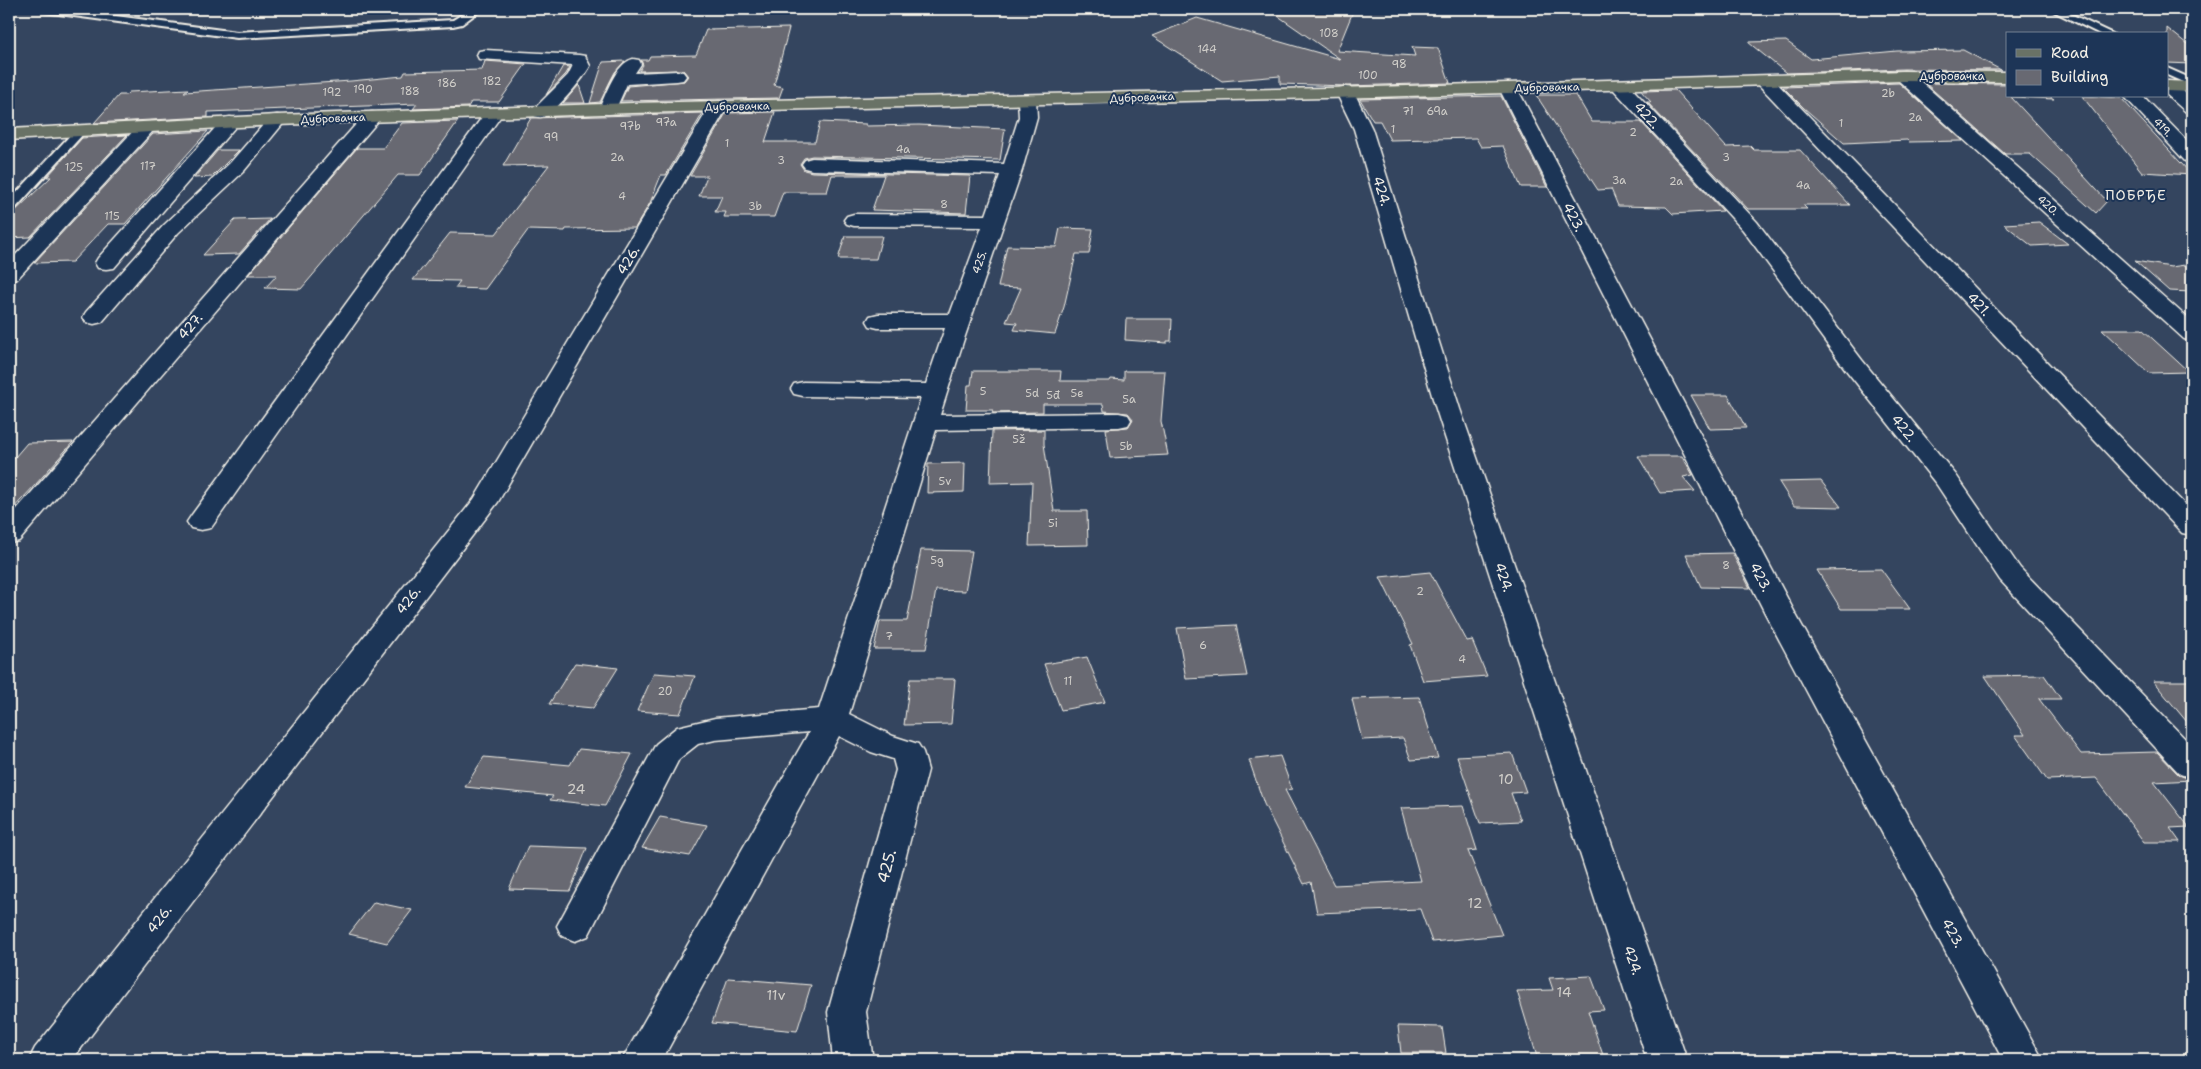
<svg xmlns="http://www.w3.org/2000/svg" width="2201" height="1069" viewBox="0 0 2201 1069" font-family="'Shantell Sans',sans-serif">
	<rect width="100%" height="100%" fill="#34455f"/>
	<filter id="ink" filterUnits="userSpaceOnUse"><feTurbulence type="fractalNoise" baseFrequency=".02" numOctaves="2"/><feDisplacementMap in="SourceGraphic" scale="10" xChannelSelector="R" yChannelSelector="G"/><feConvolveMatrix kernelMatrix="1 2 1 2 8 2 1 2 1" color-interpolation-filters="sRGB"/></filter>
	<g filter="url(#ink)">
		<g fill="#686972" stroke="#f4f1e8">
			<polygon points="1268,9 1354,9 1337,51 1415,56 1412,47 1438,48 1450,83 1348,86 1280,84 1280,76 1222,81 1152,36 1197,18 1340,59"/>
			<polygon points="789,28 774,85 783,87 779,98 621,101 628,86 684,81 688,76 683,70 639,71 643,65 641,60 648,60 650,56 696,55 706,30"/>
			<polygon points="2167,28 2192,48 2192,64 2167,63"/>
			<polygon points="1786,41 1811,59 1897,51 1963,50 2001,70 1904,69 1786,73 1748,42"/>
			<polygon points="485,61 526,64 499,102 471,102 468,107 413,109 417,104 208,112 208,117 94,123 119,95 126,95 129,92 188,89 184,92 351,81 403,76 405,72 482,70"/>
			<polygon points="625,61 615,72 600,102 590,103 603,62"/>
			<polygon points="563,66 570,67 566,74 546,95"/>
			<polygon points="1899,83 1963,141 1909,142 1907,140 1844,143 1804,108 1783,87"/>
			<polygon points="1925,83 2007,84 2007,96 2049,96 2054,99 2011,97 2107,201 2096,213 2030,154 2005,154"/>
			<polygon points="579,85 585,103 563,103"/>
			<polygon points="1675,90 1726,147 1750,146 1754,150 1800,150 1850,205 1803,205 1807,209 1748,209 1647,102 1651,102 1641,91"/>
			<polygon points="1536,95 1576,95 1592,122 1641,122 1723,211 1673,214 1666,207 1618,206 1611,189 1598,190"/>
			<polygon points="1501,96 1547,187 1521,187 1503,146 1481,147 1476,138 1390,140 1380,121 1373,121 1360,99"/>
			<polygon points="2082,96 2121,98 2192,175 2142,172"/>
			<polygon points="775,112 765,142 815,142 820,122 866,124 866,126 919,125 1005,129 1000,160 812,156 804,158 800,164 804,170 812,172 970,176 966,213 872,210 884,175 832,175 827,192 783,192 774,217 724,217 726,212 715,212 722,196 699,196 707,176 690,176 726,113"/>
			<polygon points="703,113 666,175 661,175 650,203 635,228 566,229 565,231 528,230 485,289 455,288 460,281 413,280 450,233 496,234 549,165 503,166 531,118"/>
			<polygon points="458,121 420,175 398,175 301,289 265,288 277,275 248,275 357,148 383,148 402,123"/>
			<polygon points="208,131 125,224 108,224 72,262 34,263 153,134"/>
			<polygon points="127,135 30,237 9,238 9,217 51,177 47,177 82,138"/>
			<polygon points="218,150 239,150 212,177 194,178"/>
			<polygon points="270,219 239,254 203,255 235,220"/>
			<polygon points="2039,222 2068,244 2032,246 2004,224"/>
			<polygon points="1060,228 1093,229 1089,254 1076,254 1064,307 1055,334 1014,330 1017,323 1006,322 1021,288 998,287 1007,246 1056,247"/>
			<polygon points="845,236 882,236 876,259 838,259"/>
			<polygon points="2135,261 2171,267 2192,264 2192,292 2169,291"/>
			<polygon points="1126,319 1172,319 1171,341 1167,341 1167,343 1125,340"/>
			<polygon points="2102,329 2142,329 2189,372 2149,373"/>
			<polygon points="973,371 1061,371 1060,381 1110,381 1111,379 1124,380 1124,371 1165,371 1161,421 1168,455 1110,458 1106,429 1128,427 1133,419 1128,413 1104,411 1103,404 1043,404 1043,412 992,413 993,410 966,410 968,385 971,385"/>
			<polygon points="1691,395 1728,395 1746,428 1710,429"/>
			<polygon points="1044,430 1044,444 1054,511 1087,511 1088,545 1029,546 1032,482 990,483 992,431"/>
			<polygon points="73,442 36,484 9,513 9,464 27,443"/>
			<polygon points="1638,456 1682,456 1693,475 1683,477 1695,491 1660,493"/>
			<polygon points="965,463 964,492 927,493 928,464"/>
			<polygon points="1821,481 1841,507 1794,506 1779,482"/>
			<polygon points="921,550 972,551 965,591 936,590 926,649 874,649 880,621 907,621"/>
			<polygon points="1732,553 1750,588 1701,587 1686,554"/>
			<polygon points="1881,569 1910,609 1841,609 1817,570"/>
			<polygon points="1430,572 1467,641 1472,640 1487,676 1423,681 1410,645 1413,644 1380,577"/>
			<polygon points="1236,625 1247,676 1186,679 1177,628"/>
			<polygon points="1087,657 1105,702 1061,710 1044,664"/>
			<polygon points="575,663 618,668 593,708 549,704"/>
			<polygon points="654,673 695,676 680,714 637,711"/>
			<polygon points="2044,675 2061,699 2039,699 2081,754 2157,752 2179,775 2192,780 2154,782 2189,827 2170,828 2180,842 2144,842 2096,778 2047,780 2015,735 2025,735 1985,676"/>
			<polygon points="910,679 955,679 951,724 904,725"/>
			<polygon points="2153,681 2192,681 2192,728"/>
			<polygon points="1419,697 1438,758 1411,760 1403,738 1362,740 1352,699"/>
			<polygon points="579,749 632,754 605,806 550,800 553,796 465,787 484,757 570,765"/>
			<polygon points="1512,753 1526,792 1511,793 1521,821 1480,823 1457,756"/>
			<polygon points="1280,756 1292,789 1285,790 1334,885 1421,881 1401,808 1463,806 1477,850 1468,851 1502,935 1432,942 1420,909 1317,913 1311,882 1304,884 1264,804 1249,760"/>
			<polygon points="660,817 707,825 690,856 642,848"/>
			<polygon points="528,846 587,848 570,891 509,889"/>
			<polygon points="374,902 412,910 387,943 349,934"/>
			<polygon points="1591,976 1604,1010 1588,1011 1604,1058 1538,1060 1517,991 1553,990 1549,978"/>
			<polygon points="728,978 811,985 797,1031 712,1023"/>
			<polygon points="1398,1026 1442,1027 1446,1053 1401,1053"/>
		</g>
		<g fill="none" stroke-linecap="round" stroke-linejoin="round">
			<g stroke="#f4f1e8" stroke-width="4">
				<g id="service">
					<polygon points="39,9 63,9 237,32 453,20 471,9 482,9 462,24 453,26 237,38 44,12"/>
					<polygon points="2049,9 2060,9 2113,34 2100,34"/>
					<polygon points="2167,68 2192,79 2192,86 2167,75"/>
					<polygon points="80,128 85,131 84,133 13,211 9,211 9,201 76,129"/>
				</g>
			</g>
			<g stroke="#f4f1e8" stroke-width="3">
				<g id="minor">
					<path d="M 485,50 L 579,55 L 585,56 L 590,66 C 584,78 557,110 545,116 C 541,118 538,117 534,116 L 531,112 L 568,75 L 573,65 L 479,59 L 477,55 L 479,51 Z"/>
					<path d="M 633,59 L 639,60 L 641,64 L 635,73 L 677,71 L 683,72 L 686,76 L 683,80 L 677,81 L 627,84 L 614,113 L 608,114 L 602,113 L 599,109 C 606,94 616,63 633,59 Z"/>
					<polygon points="1904,71 1910,72 2192,322 2192,341 2184,339 1898,80 1895,76 1898,72"/>
					<polygon points="1765,76 1771,77 2192,512 2192,535 2182,533 1759,85 1756,81 1759,77"/>
					<polygon points="1620,81 1626,82 1757,222 1862,360 1956,475 2020,568 2192,746 2192,778 2180,774 2000,580 1937,485 1846,370 1743,230 1614,90 1611,86 1614,82"/>
					<polygon points="2167,81 2173,82 2192,99 2192,113 2186,112 2167,95"/>
					<polygon points="1508,83 1514,84 1517,88 1795,613 2043,1060 2003,1060 1765,613 1499,88 1502,84"/>
					<polygon points="1345,87 1351,88 1354,92 1372,129 1460,409 1687,1060 1647,1060 1436,409 1354,129 1336,92 1339,88"/>
					<polygon points="1027,95 1033,96 1036,100 1037,117 1022,170 963,342 940,415 1119,413 1128,415 1131,420 1128,425 1119,427 936,430 849,714 893,736 918,744 923,752 928,770 866,1012 873,1060 833,1060 828,1012 896,770 893,759 871,752 839,736 662,1060 622,1060 809,732 715,740 698,744 679,759 588,936 575,941 562,936 557,926 656,744 677,727 715,718 819,709 921,398 803,396 794,394 791,389 794,384 803,382 926,384 945,328 878,328 870,326 867,321 870,316 878,314 950,314 982,227 854,226 847,224 844,220 847,216 854,214 986,215 1000,175 812,170 805,168 802,164 805,160 812,158 1004,164 1019,117 1018,100 1021,96"/>
					<polygon points="2124,96 2143,96 2192,146 2192,163 2185,161"/>
					<polygon points="719,101 725,102 728,106 498,502 72,1060 29,1060 35,1048 474,499 710,106 713,102"/>
					<polygon points="494,108 500,109 503,113 211,528 201,530 191,528 187,522 191,516 488,109"/>
					<polygon points="372,112 378,113 381,117 378,121 19,541 9,543 9,518 366,113"/>
					<polygon points="277,115 283,116 286,120 244,171 178,233 102,322 94,324 86,322 83,317 86,312 164,225 230,163 271,116"/>
					<polygon points="230,117 236,118 239,122 236,126 114,268 106,269 98,268 95,263 98,258 224,118"/>
					<polygon points="146,123 152,124 155,128 152,132 17,279 9,280 9,262 140,124"/>
				</g>
			</g>
			<g stroke="#f4f1e8" stroke-width="3">
				<g id="primary">
					<polygon points="1904,71 2007,72 2007,82 1904,81 1374,97 632,113 277,125 9,140 9,129 277,115 632,103 1374,87"/>
					<polygon points="2167,81 2192,82 2192,92 2167,91"/>
				</g>
			</g>
			<use href="#service" fill="#1d3557" fill-rule="evenodd"/>
			<use href="#minor" fill="#1d3557" fill-rule="evenodd"/>
			<use href="#primary" fill="#697266" fill-rule="evenodd"/>
		</g>
	</g>
	<g text-anchor="middle" stroke-width="4" stroke-linejoin="round" paint-order="stroke">
		<g font-size="11" fill="#d1cfca">
			<text x="1329" y="37">108</text>
			<text x="1207" y="53">144</text>
			<text x="1399" y="68">98</text>
			<text x="1368" y="79">100</text>
			<text x="492" y="85">182</text>
			<text x="447" y="87">186</text>
			<text x="363" y="93">190</text>
			<text x="410" y="95">188</text>
			<text x="332" y="96">192</text>
			<text x="1888" y="97">2b</text>
			<text x="1408" y="115">71</text>
			<text x="1437" y="115">69a</text>
			<text x="1915" y="121">2a</text>
			<text x="666" y="126">97a</text>
			<text x="1841" y="127">1</text>
			<text x="630" y="130">97b</text>
			<text x="1393" y="133">1</text>
			<text x="1633" y="136">2</text>
			<text x="551" y="141">99</text>
			<text x="727" y="147">1</text>
			<text x="903" y="153">4a</text>
			<text x="617" y="161">2a</text>
			<text x="1726" y="161">3</text>
			<text x="781" y="164">3</text>
			<text x="148" y="170">117</text>
			<text x="74" y="171">125</text>
			<text x="1619" y="184">3a</text>
			<text x="1676" y="185">2a</text>
			<text x="1803" y="189">4a</text>
			<text x="622" y="200">4</text>
			<text x="944" y="208">8</text>
			<text x="755" y="210">3b</text>
			<text x="112" y="220">115</text>
			<text x="983" y="395">5</text>
			<text x="1032" y="397">5d</text>
			<text x="1077" y="397">5e</text>
			<text x="1053" y="399">5đ</text>
			<text x="1129" y="403">5a</text>
			<text x="1019" y="443">5ž</text>
			<text x="1126" y="450">5b</text>
			<text x="945" y="485">5v</text>
			<text x="1053" y="527">5i</text>
			<text x="937" y="564">5g</text>
			<text x="1726" y="569">8</text>
			<text x="1420" y="595">2</text>
			<text x="889" y="640">7</text>
			<text x="1203" y="649">6</text>
			<text x="1462" y="663">4</text>
			<text x="1068" y="685">11</text>
			<text x="665" y="695">20</text>
		</g>
		<g font-size="11" fill="#f4f1e8" stroke="#1d3557">
			<text x="1952" y="80">Дубровачка</text>
			<text transform="translate(1547 87) rotate(-1)" y="4">Дубровачка</text>
			<text transform="translate(1142 97) rotate(-2)" y="4">Дубровачка</text>
			<text transform="translate(737 106) rotate(-1)" y="4">Дубровачка</text>
			<text transform="translate(333 118) rotate(-2)" y="4">Дубровачка</text>
			<text transform="translate(2163 127) rotate(46)" y="4">419.</text>
			<text transform="translate(2048 205) rotate(42)" y="4">420.</text>
			<text transform="translate(979 262) rotate(-71)" y="4">425.</text>
		</g>
		<g font-size="14" fill="#f4f1e8" stroke="#1d3557">
			<text transform="translate(1647 115) rotate(47)" y="5">422.</text>
			<text transform="translate(1382 191) rotate(73)" y="5">424.</text>
			<text transform="translate(1574 217) rotate(63)" y="5">423.</text>
			<text transform="translate(628 260) rotate(-59)" y="5">426.</text>
			<text transform="translate(1979 304) rotate(46)" y="5">421.</text>
			<text transform="translate(190 326) rotate(-49)" y="5">427.</text>
			<text transform="translate(1904 428) rotate(51)" y="5">422.</text>
			<text transform="translate(1504 577) rotate(71)" y="5">424.</text>
			<text transform="translate(1761 577) rotate(63)" y="5">423.</text>
			<text transform="translate(408 600) rotate(-52)" y="5">426.</text>
			<text transform="translate(159 919) rotate(-52)" y="5">426.</text>
			<text transform="translate(1953 933) rotate(61)" y="5">423.</text>
			<text transform="translate(1633 960) rotate(71)" y="5">424.</text>
		</g>
		<g font-size="14" letter-spacing="1" fill="#f4f1e8" stroke="#1d3557">
			<text x="2136" y="200">ПОБРЂЕ</text>
		</g>
		<g font-size="14" fill="#d1cfca">
			<text x="1506" y="784">10</text>
			<text x="576" y="794">24</text>
			<text x="1475" y="908">12</text>
			<text x="1564" y="997">14</text>
			<text x="776" y="1000">11v</text>
		</g>
		<g font-size="16" fill="#f4f1e8" stroke="#1d3557">
			<text transform="translate(886 866) rotate(-75)" y="6">425.</text>
		</g>
	</g>
	<rect width="2201" height="1069" fill="none" stroke="#1d3557" stroke-width="30"/>
	<rect x="15" y="15" width="2171" height="1039" fill="none" stroke="#f4f1e8" stroke-width="2" filter="url(#ink)"/>
	<rect x="2006" y="32" width="162" height="65" fill="#1d3557" stroke="#738091"/>
	<rect x="2016" y="49" width="25" height="8" fill="#697266" stroke="#738091"/>
	<text x="2051" y="58" font-size="15" fill="#f4f1e8">Road</text>
	<rect x="2016" y="70" width="25" height="15" fill="#686972" stroke="#738091"/>
	<text x="2051" y="82" font-size="15" fill="#f4f1e8">Building</text>
</svg>
